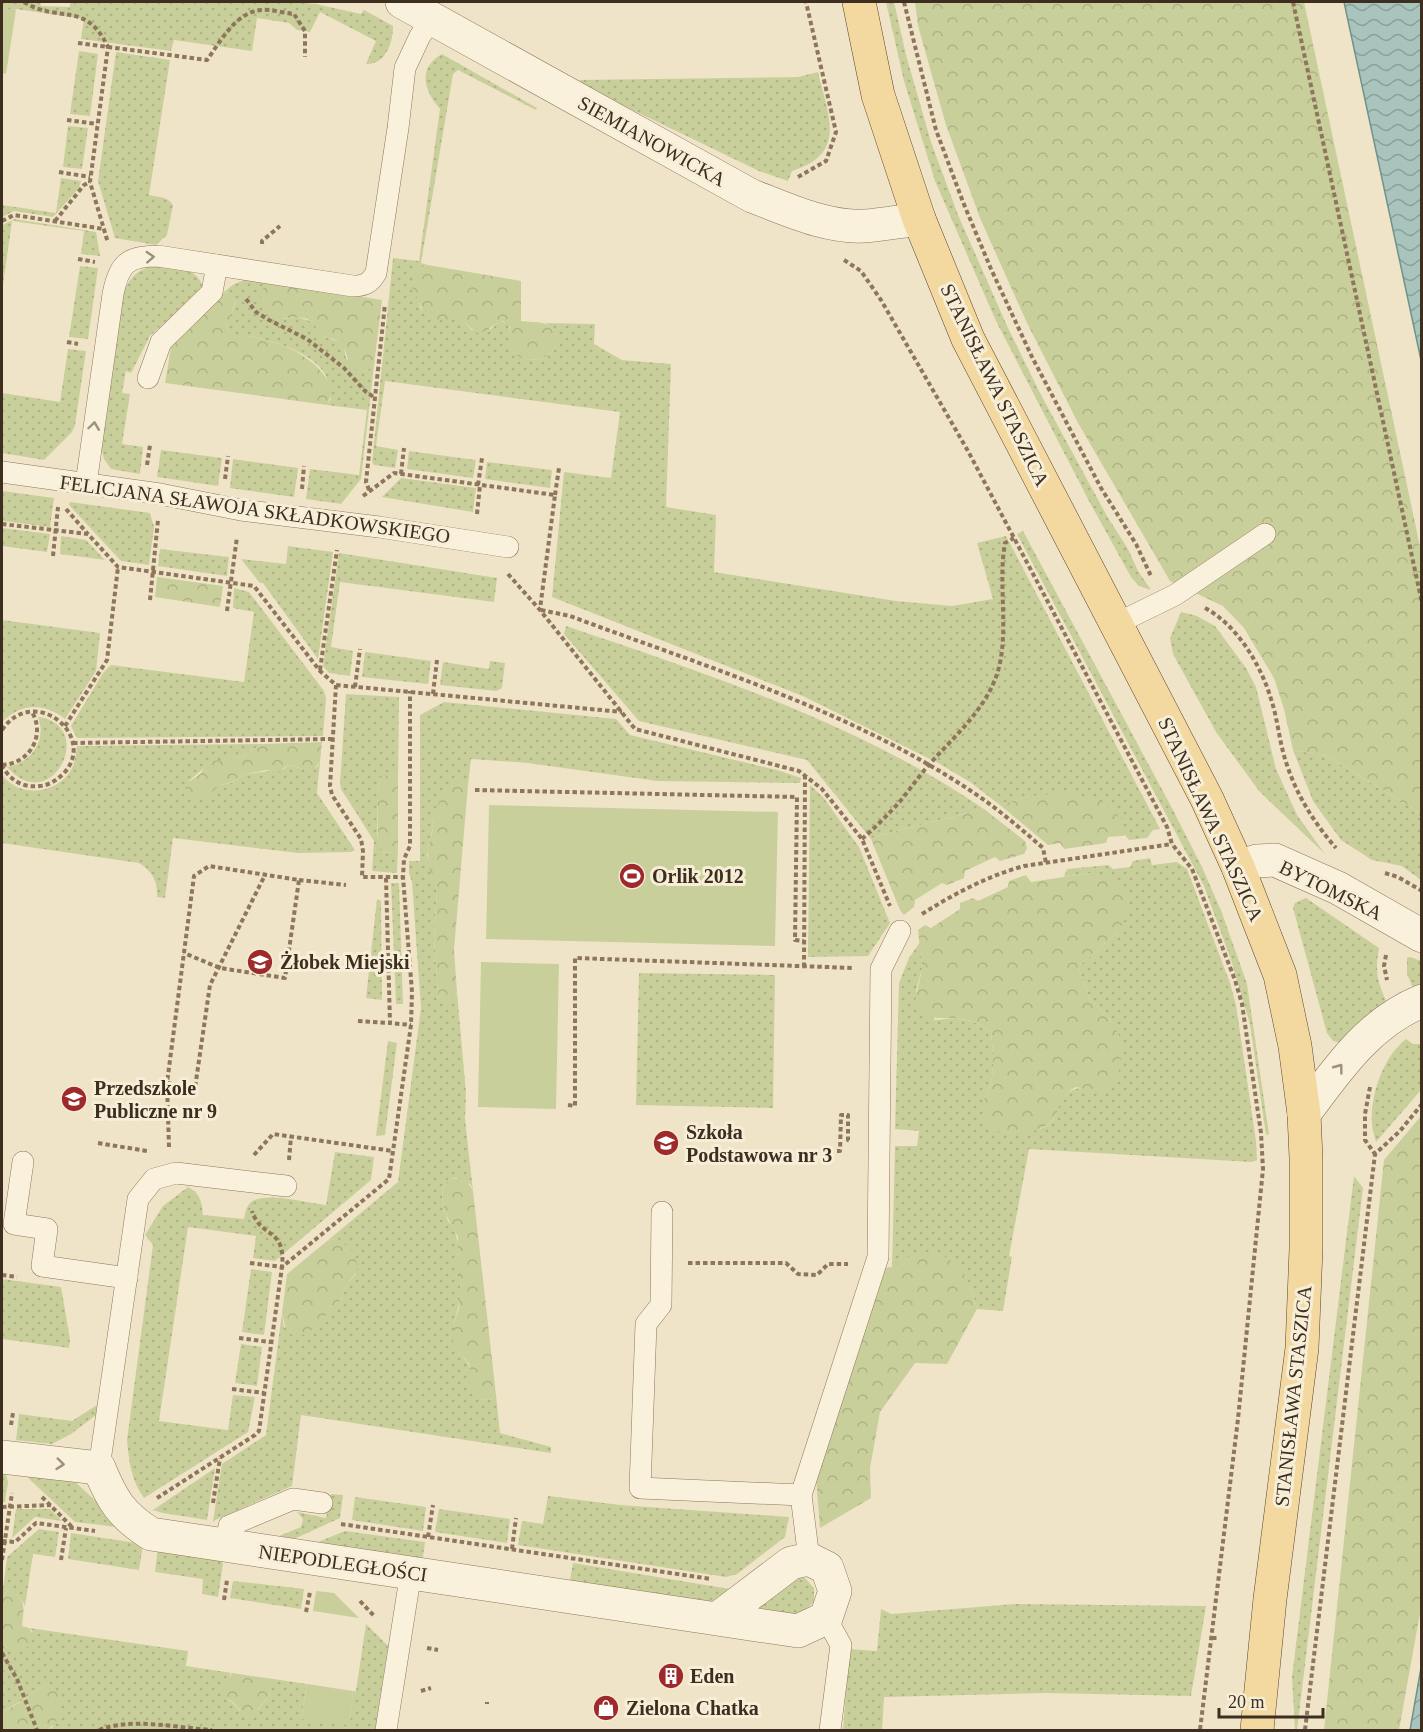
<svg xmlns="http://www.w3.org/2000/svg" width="1423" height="1732" viewBox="0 0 1423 1732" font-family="'Times New Roman',serif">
	<defs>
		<pattern id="grass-dots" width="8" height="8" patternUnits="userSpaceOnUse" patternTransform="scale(1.5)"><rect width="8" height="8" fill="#c9cf9b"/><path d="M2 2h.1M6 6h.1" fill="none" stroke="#aeb285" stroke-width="1.8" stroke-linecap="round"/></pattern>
		<pattern id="forest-crowns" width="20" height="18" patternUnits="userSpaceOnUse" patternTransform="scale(1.5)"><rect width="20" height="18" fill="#c9cf9b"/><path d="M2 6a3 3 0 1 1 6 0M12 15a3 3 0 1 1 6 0" fill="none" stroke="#aeb285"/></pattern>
		<pattern id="water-waves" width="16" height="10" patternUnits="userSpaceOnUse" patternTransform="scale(1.5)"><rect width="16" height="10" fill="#a9c4bc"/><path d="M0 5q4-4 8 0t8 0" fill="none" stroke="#8ba098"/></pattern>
	</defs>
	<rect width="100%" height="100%" fill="#f0e4c8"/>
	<g fill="url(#grass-dots)">
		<path d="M 2,2 L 40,2 L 41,6 L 70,7 L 70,2 L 294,2 L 316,4 L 361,14 L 364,10 L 393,26 C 393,42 386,65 366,64 L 376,41 L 320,12 L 310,32 L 297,30 L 289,23 L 257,18 L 252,51 L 174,40 L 171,51 L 81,39 L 84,19 L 16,9 L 14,10 L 2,9 Z"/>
		<polygon points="886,2 894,2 906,55 931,142 958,215 1008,328 1040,393 1107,516 1128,549 1138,571 1151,590 1139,586 1131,577 1089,501 996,321 935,181 904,81"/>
		<polygon points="79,51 98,54 90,116 70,114"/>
		<path d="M 116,52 L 170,60 L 149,195 C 158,197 167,196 173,205 L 167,235 L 156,245 L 115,238 L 98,181 Z"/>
		<path d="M 442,54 L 537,108 L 536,110 L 458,70 L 453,74 L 421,263 L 428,265 L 420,268 L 419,302 L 421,309 L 451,319 L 461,319 L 472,330 L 491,329 L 499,321 L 507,323 C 512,330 511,343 514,353 C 527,364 542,361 554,350 C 559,340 554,329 545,323 L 595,324 L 594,344 L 622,360 L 671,364 L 666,507 L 716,515 L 714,572 L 896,601 L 952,606 L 993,599 L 977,543 L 1006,536 L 1160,829 L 1153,830 L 1147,838 L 1129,840 L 1125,835 L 1122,836 L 1122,818 L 1029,796 L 1000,805 L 970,782 L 938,763 L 805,697 L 552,597 L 564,472 L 611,478 L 620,412 L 385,381 L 376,446 L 398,450 L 395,468 L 374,465 L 372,462 L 393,258 L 419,261 L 440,109 C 424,91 417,68 442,54 Z"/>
		<path d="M 818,72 C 828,115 848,154 792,171 L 788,181 L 759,171 L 589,89 L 579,80 L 798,77 Z"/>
		<polygon points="68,126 88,128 82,169 63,167"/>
		<polygon points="61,178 81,181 79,188 53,217 14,211 2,217 2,205 56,213"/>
		<polygon points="15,219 96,232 100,256 81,254 84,231 12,221 2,292 2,225"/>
		<path d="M 159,265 C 176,268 198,267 203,288 L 150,336 L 131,373 L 126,371 L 122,393 L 130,394 L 122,444 L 143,447 L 140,474 L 111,469 L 104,459 L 101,447 L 124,291 C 131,275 141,267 159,265 Z"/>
		<polygon points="80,266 98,268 88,339 69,337"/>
		<path d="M 247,279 L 269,282 L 284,319 L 298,317 L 313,322 L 325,337 L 340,342 L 344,347 L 346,358 L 363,372 L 374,366 L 361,479 L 341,504 L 306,499 L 310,469 L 359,475 L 367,410 L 327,405 L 331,399 C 329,392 329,383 326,376 C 315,354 276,342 254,337 C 244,334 236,340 228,331 C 223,314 245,308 228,292 L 224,292 L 234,284 Z"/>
		<polygon points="68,349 86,351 75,425 72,432 44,460 2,453 2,393 60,402"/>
		<polygon points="161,450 222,458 218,486 157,477"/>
		<polygon points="409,451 476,460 473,478 407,469"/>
		<polygon points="233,459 298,468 294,497 230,488"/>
		<polygon points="487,462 552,470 550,488 485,479"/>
		<polygon points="401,478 476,488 473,512 382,497"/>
		<polygon points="2,491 54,498 50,527 2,521"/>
		<polygon points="70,502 150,513 154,527 149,565 121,561 69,505"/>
		<polygon points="2,528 50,534 47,552 2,546"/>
		<polygon points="1023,531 1172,808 1202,867 1222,913 1247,984 1269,1134 1266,1135 1250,1024 1231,960 1204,886 1017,534"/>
		<polygon points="61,536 86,540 105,560 60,554"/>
		<polygon points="288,546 333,552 318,659 263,583 260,583 241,559 286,564"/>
		<polygon points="160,549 229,557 227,576 158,566"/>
		<polygon points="339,553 497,578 494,602 340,582 331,647 353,651 350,676 329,673 323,666"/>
		<polygon points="234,588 249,592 324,691 326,698 323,736 77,738 71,726 103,673 111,665 244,682 254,612 233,608"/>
		<polygon points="1181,612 1197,616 1215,626 1246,668 1256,687 1276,769 1297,815 1325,854 1259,791 1216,732 1173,654 1170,638"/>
		<path d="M 2,620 L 100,633 L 96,671 L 65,719 C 44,702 21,703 2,722 Z"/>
		<path d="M 566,626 C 710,675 858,723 984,809 L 876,836 L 871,839 L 807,760 L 639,721 L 564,634 Z"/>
		<polygon points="365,652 431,661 428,684 362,677"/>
		<polygon points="490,661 505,663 502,688 496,691 440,685 443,662 489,669"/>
		<polygon points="346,694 399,697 398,778 397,775 381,777 377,794 377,834 384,853 392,852 398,846 397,873 372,871 374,841 341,789 340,783"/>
		<polygon points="444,702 616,719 630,735 777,770 801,778 800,783 657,781 528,763 471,759 468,785 466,781 434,816 433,828 428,846 427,855 437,892 434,937 438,994 439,999 455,998 457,992 466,1093 465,1119 473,1191 471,1185 461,1179 456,1178 450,1179 444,1186 442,1195 445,1213 448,1221 454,1227 459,1247 457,1255 461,1279 460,1301 454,1323 459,1353 468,1363 481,1399 490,1400 496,1395 500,1433 551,1447 551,1453 301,1415 292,1486 213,1521 222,1464 266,1435 282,1313 284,1327 323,1316 341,1299 347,1284 356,1274 337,1238 327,1241 398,1182 421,1008 412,882 409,873 409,861 420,861 420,715"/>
		<path d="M 38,717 C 98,724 52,819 7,767 C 32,763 47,740 38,717 Z"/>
		<path d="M 263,744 L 241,757 L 228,759 L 203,769 L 190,780 L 185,788 L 185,796 L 209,795 L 214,787 L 219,785 L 231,783 L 246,774 L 284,769 L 288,765 L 307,770 L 317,767 L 320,762 L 317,793 L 355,850 L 351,852 L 298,853 L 173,838 L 165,898 L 157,897 C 158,881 152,871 139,863 L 2,843 L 2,774 C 17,798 57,795 71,770 C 75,763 76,754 77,746 Z"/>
		<polygon points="1293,750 1327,756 1417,811 1421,820 1421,880 1402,866 1372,860 1341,840 1313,801"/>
		<polygon points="810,785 823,797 859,847 890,923 868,956 808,957"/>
		<path d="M 1150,858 L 1152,865 L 1177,862 L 1187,869 L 1230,983 L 1236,1005 L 1256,1141 L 1257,1160 L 1252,1162 L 1029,1149 L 1009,1256 L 1012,1257 L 1003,1311 L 977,1309 L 971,1287 L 892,1267 L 895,1146 L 917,1146 L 919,1131 L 895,1129 L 899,983 L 909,958 L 920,942 L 922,969 L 916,991 L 935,1020 C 958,1018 972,1017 991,1032 C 993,1055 997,1080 983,1100 L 1026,1132 C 1035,1130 1047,1129 1053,1120 C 1056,1116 1056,1110 1058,1106 C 1065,1092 1073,1086 1088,1089 L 1113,1023 L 1090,999 L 1078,967 L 1118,932 L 1090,873 L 1064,877 L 1067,869 L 1108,865 L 1113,869 L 1130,867 L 1133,861 Z"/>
		<polygon points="391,883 399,883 403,1004 396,1004"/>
		<path d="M 1306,898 L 1379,948 C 1375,971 1377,980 1386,1001 L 1352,1037 L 1342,1043 L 1333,1041 L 1327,1033 L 1293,908 L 1295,903 Z"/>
		<polygon points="377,899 381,901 382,1000 366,998"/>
		<polygon points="1410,957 1421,961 1421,986 1413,988 1407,974 1407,958"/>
		<polygon points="639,973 775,975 773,1108 636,1105"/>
		<path d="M 1406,1039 L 1413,1044 L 1421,1044 L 1421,1090 L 1376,1142 C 1375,1137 1372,1130 1372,1124 C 1370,1095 1383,1057 1406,1039 Z"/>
		<polygon points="388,1041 397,1043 385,1135 376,1136"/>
		<path d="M 335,1152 L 374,1157 L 371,1180 L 275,1261 L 253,1258 L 256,1236 L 188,1227 L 159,1421 L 228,1430 L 233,1395 L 255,1397 L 248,1432 L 144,1498 C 131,1480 129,1462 127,1440 L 153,1245 L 145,1235 L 163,1206 L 188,1187 C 200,1193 202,1202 203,1215 L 244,1219 C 245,1213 246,1207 251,1202 C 265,1191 308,1203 326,1205 Z"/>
		<polygon points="1354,1176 1363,1188 1297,1730 1295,1730 1292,1677"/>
		<polygon points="251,1269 272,1272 264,1335 242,1332"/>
		<polygon points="2,1279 61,1287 70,1339 69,1348 2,1339"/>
		<polygon points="241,1344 262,1347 257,1386 235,1383"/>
		<polygon points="97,1405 96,1415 71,1434 52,1444 16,1440 19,1414 72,1421"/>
		<polygon points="2,1467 4,1467 8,1482 5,1502 2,1502"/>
		<polygon points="215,1468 207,1520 163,1513 153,1510"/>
		<polygon points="25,1475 73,1480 125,1528 75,1522"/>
		<polygon points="331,1494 343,1495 340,1518 294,1539 279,1536 301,1527 303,1519 297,1512 326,1518"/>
		<polygon points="548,1496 620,1505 789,1517 785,1537 737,1574 726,1577 518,1545 522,1521 543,1524"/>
		<polygon points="355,1497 426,1507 423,1531 352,1520"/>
		<polygon points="16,1509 50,1509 62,1521 35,1517 12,1538"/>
		<polygon points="439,1509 510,1519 507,1543 435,1532"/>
		<path d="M 39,1529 L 59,1532 L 55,1557 L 33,1554 L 25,1606 C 21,1598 18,1594 8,1591 L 2,1597 L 7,1557 Z"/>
		<polygon points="345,1531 425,1542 422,1564 306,1547"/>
		<polygon points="71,1533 143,1544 139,1570 68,1559"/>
		<polygon points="158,1546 220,1559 223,1564 218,1597 202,1594 203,1579 155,1572"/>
		<polygon points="573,1563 736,1590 719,1604 569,1586"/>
		<polygon points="790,1578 805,1578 814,1588 814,1602 802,1613 790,1619 740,1613"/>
		<polygon points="233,1581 304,1589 301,1609 230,1598"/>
		<polygon points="1015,1604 1206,1606 1191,1696 1046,1693 884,1697 882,1730 843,1730 849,1649 877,1651 881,1609 891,1614"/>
		<path d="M 366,1624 L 388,1646 L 375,1730 L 47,1730 L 53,1727 L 53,1688 C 38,1681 35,1694 23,1700 C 16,1704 8,1708 2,1714 L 2,1645 L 7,1648 L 33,1631 L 29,1628 L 188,1651 L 186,1666 L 232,1673 L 230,1674 L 228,1700 L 232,1702 L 240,1711 L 258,1710 L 270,1694 L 267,1678 L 307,1684 L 301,1719 L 350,1722 L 353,1691 L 356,1691 Z"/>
	</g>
	<g fill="url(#forest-crowns)">
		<polygon points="915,2 1304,2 1421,551 1421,820 1417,811 1327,756 1293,750 1284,709 1274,678 1244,628 1223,606 1170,581 1078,423 1027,323 980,218 946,125 918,26"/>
		<path d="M 428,265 L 521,281 L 521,321 C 535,323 549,319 555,335 C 557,341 557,344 554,350 C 541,362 522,365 511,349 L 510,327 L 503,321 C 492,323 489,333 477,333 L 460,319 L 436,320 L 425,315 L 412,287 L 416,270 Z"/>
		<path d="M 269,282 L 382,300 L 374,366 L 363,372 C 342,367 351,351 339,342 C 334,338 327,339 322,335 C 315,330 316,322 307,319 C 289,313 268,330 261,302 C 259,293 262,287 269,282 Z"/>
		<path d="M 224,292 L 231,293 C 241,308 224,317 228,331 C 236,339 244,334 254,337 C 280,343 308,353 324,375 C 332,385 334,393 327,405 L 165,383 L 171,347 Z"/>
		<polygon points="157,577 223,586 220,607 155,597"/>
		<polygon points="322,742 320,762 314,769 307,770 288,765 277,773 267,770 246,774 230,783 219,785 208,797 190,800 184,796 186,784 200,774 207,764 213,761 241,757 263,744"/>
		<polygon points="394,773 397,775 398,778 398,846 392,852 385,853 378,847 377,794 381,777"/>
		<polygon points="461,781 466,781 468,785 454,950 457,992 455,998 447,1002 439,999 438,994 434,937 437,892 430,870 427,850 433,829 434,816 441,797 449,787"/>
		<polygon points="1071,793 1102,802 1122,818 1122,836 1108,837 1106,843 1064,849 1060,843 1048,845 1000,805 1029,796"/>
		<polygon points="984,809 1025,841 1027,848 1024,854 1000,861 995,857 965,871 964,878 947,885 942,883 915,900 914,907 904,915 900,910 871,839 876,836"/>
		<path d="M 1090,873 L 1109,877 L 1128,898 L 1127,916 L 1118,932 L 1078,967 L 1090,999 L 1113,1023 L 1123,1044 L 1117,1082 L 1101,1093 L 1076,1087 C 1058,1096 1061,1109 1052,1121 C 1045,1131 1013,1136 1002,1133 C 997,1131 991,1126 986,1123 L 983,1100 C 997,1080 993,1055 991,1032 C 965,1011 948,1023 920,1015 L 914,1006 L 922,969 L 918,930 L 925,925 L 931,928 L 960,909 L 960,903 L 973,898 L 978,901 L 1008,887 L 1009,881 L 1026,875 L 1031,882 Z"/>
		<polygon points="1421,1116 1422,1602 1399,1730 1324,1730 1384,1160"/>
		<path d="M 450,1179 C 461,1177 468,1180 473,1191 L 496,1395 L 490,1400 L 481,1399 C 463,1385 473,1379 469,1363 L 459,1353 L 453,1341 L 454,1323 L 459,1308 L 461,1279 L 457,1263 L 458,1237 L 445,1213 L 442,1195 L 444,1186 Z"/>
		<path d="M 337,1238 L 350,1249 L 354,1254 L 358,1268 L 356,1273 L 347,1284 L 341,1299 L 311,1331 C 304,1336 296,1337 287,1333 L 282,1313 L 287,1274 L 327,1241 Z"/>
		<polygon points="938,1252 959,1266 971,1287 977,1309 947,1364 915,1363 880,1412 870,1468 871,1498 820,1528 816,1478 885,1268 892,1267 915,1253"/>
		<path d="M 8,1591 C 27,1596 24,1610 22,1626 L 29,1628 L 34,1636 L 30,1646 C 21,1651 11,1651 2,1645 L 2,1597 Z"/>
		<path d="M 232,1673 L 267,1678 L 271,1686 L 270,1694 C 262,1703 257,1716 244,1715 L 233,1702 L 224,1697 L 224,1687 Z"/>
		<path d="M 47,1685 C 67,1693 64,1720 47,1730 L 2,1730 L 2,1714 C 9,1707 19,1704 27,1698 C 36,1691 34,1688 47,1685 Z"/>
	</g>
	<g fill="#c9cf9b">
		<polygon points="2,9 16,10 6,74 2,73"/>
		<polygon points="489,805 778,812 775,946 486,939"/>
		<polygon points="481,962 559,964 556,1109 478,1107"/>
		<polygon points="316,1591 334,1593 359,1618 313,1611"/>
		<polygon points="307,1684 353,1691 350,1723 348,1725 301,1719"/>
	</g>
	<g fill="url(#water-waves)" stroke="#6f938a" stroke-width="1.5">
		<polygon points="1344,2 1420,2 1422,11 1421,360"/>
		<polygon points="1421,1668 1421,1730 1410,1730"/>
	</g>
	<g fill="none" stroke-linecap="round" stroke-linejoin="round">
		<g stroke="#8d765c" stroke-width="22">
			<g id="service">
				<polyline points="148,378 161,342 212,292 217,265"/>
				<polyline points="2,472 160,494 241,510 379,527 508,547"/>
				<path d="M 86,484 L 113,294 C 119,264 127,256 158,256 L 353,286 C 365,286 370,283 376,273 L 398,128 L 405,68 L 420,36 L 432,19"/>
				<polyline points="1116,624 1175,595 1265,534"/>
				<polyline points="23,1162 14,1224 47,1229 42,1266 127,1278"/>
				<polyline points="662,1212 661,1305 646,1324 640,1488 801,1495"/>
				<polyline points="99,1468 138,1199 154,1179 176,1173 286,1186"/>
				<polyline points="226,1546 229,1526 293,1499 322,1503"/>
				<polyline points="809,1559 801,1495 878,1257 881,969 900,931"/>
				<polyline points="826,1618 841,1645 830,1730"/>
				<polyline points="386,1730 411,1572"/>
			</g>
		</g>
		<g stroke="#8d765c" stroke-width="34">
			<g id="minor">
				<path d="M 402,2 L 752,196 C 787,209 826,228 864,226 C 882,225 901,221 919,219"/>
				<polyline points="1238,867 1257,861 1275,860 1338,888 1422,936"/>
				<path d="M 1304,1114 C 1337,1070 1368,1023 1422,1001"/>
				<path d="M 2,1457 L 99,1468 C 112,1500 121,1515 151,1534 L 717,1619 L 791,1563 L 809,1559 L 827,1568 L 835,1591 L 826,1618 L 798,1631 L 717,1619"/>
			</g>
		</g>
		<g stroke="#5b4430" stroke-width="34">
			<polyline id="primary" points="859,2 878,95 919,219 968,339 1207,799 1238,867 1280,975 1295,1046 1304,1114 1306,1158 1306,1249 1302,1348 1270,1599 1257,1730"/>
		</g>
		<g stroke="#8d765c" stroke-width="4" stroke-dasharray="4.5 3" stroke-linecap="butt">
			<path d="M 24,2 C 60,24 85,0 108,47 L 90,182 L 108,243"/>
			<polyline points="904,2 936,130 963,202 991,269 1032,357 1101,488 1136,544 1151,576"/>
			<polyline points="1293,2 1422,603"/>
			<path d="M 78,43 L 207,60 C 220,42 236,12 261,10 C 271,9 284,13 294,14 L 305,31 L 305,57"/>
			<polyline points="67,120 97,124"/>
			<polyline points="59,172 90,177"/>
			<polyline points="798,177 826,161 836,132 806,2"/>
			<polyline points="2,221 14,215 104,229"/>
			<polyline points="55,221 84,185 90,182"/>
			<polyline points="262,244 262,241 280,226"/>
			<polyline points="78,259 95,262"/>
			<polyline points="844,260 861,271 881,300 968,451 1167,827 1172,844 1192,869 1235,980 1242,1004 1261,1133 1263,1169 1238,1419 1200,1730"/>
			<polyline points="246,299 256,312 269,320 307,339 344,368 365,391 375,398"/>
			<polyline points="67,342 78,344"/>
			<polyline points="147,465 150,445"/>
			<polyline points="401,474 404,448"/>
			<polyline points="225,479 228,456"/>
			<polyline points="478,485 482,458"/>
			<polyline points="302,489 304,466"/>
			<polyline points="369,490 366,482 385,304"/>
			<polyline points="555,495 559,468"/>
			<polyline points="363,496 394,473 555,495 540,609"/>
			<polyline points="66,509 87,533"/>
			<polyline points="477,514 480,485"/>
			<polyline points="2,524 88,534 118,567 254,586 320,671 336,685 622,712"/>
			<polyline points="53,556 58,507"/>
			<polyline points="508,574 540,610 635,729 799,771 822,789 862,839 890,906"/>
			<polyline points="150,600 158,520"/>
			<path d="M 1205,608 C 1237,625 1261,665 1271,699 C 1278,720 1279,741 1286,762 C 1296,794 1314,823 1336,848"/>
			<path d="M 541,610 L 570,616 C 706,667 850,710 971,791 C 997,808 1020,828 1043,848 L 1046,863"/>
			<polyline points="227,611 237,537"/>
			<polyline points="320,670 337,550"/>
			<polyline points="336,685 330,786 332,795 361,839 363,851 362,877 403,877"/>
			<polyline points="355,687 360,649"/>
			<polyline points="433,694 437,660"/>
			<polyline points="65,726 107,660 118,567"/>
			<path d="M 2,730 C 34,683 98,736 64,773 C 57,780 50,785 40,786 C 23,788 11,781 2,766"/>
			<polyline points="73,743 333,739"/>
			<path d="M 2,765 C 29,764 46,736 32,712"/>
			<polyline points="475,790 797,797 795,940 804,941"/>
			<path d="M 862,839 C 872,830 883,820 892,810 C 905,797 915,781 927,767 C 955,735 991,706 1000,663 C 1008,623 998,582 1005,543 L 1014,538"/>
			<polyline points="1385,873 1398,877 1422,891"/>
			<polyline points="386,878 390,1023 411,1025"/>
			<polyline points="299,880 346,885"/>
			<path d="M 922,914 C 954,894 987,876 1024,866 L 1172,844"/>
			<polyline points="1386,955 1384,966 1387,980"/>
			<polyline points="804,967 805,776"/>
			<polyline points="358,1021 390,1023"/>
			<polyline points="167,1083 195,1088 210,985 265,875"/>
			<polyline points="1370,1087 1365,1114 1365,1140 1375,1154"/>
			<polyline points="568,1105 575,1106 575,958 854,968"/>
			<polyline points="98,1143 147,1151"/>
			<polyline points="169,1147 167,1083 194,876 209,866 299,880 285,978 220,968 184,953"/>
			<polyline points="837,1151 840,1151 841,1115 848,1115 848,1140 851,1141"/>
			<polyline points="254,1155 273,1134 393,1151"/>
			<polyline points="289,1160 291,1137"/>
			<path d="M 250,1263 L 282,1267 C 286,1227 261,1239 252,1211"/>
			<polyline points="688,1263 786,1263 798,1274 817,1275 828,1264 848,1264"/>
			<polyline points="2,1275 17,1277"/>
			<polyline points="239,1338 270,1342"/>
			<polyline points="232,1389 264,1393"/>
			<polyline points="11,1425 13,1413"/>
			<polyline points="42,1497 73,1528"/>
			<polyline points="157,1498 255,1435 259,1431 282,1267 389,1179 411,1025 412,992 403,877 404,859 410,846 410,691"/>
			<polyline points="213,1503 220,1458"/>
			<polyline points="2,1507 51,1505"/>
			<polyline points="341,1524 711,1579"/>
			<polyline points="428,1537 433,1505"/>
			<polyline points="2,1541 15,1542 36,1523 95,1531"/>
			<polyline points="512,1549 516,1518"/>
			<polyline points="2,1560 12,1493"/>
			<polyline points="61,1560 66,1528"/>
			<polyline points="224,1600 227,1580"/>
			<polyline points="360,1601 375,1617"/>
			<polyline points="306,1612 310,1592"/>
			<polyline points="1212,1638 1218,1638"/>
			<polyline points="427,1648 438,1650"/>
			<polyline points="2,1653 17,1679 37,1730"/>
			<polyline points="421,1691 431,1688"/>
			<polyline points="487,1704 487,1702"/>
			<path d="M 99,1730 C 133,1717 176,1728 212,1730"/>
			<polyline points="1305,1730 1375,1154 1400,1131 1422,1104"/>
		</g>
		<use href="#service" stroke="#faf1dc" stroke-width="21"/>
		<use href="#minor" stroke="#faf1dc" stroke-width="33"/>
		<use href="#primary" stroke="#f3d9a0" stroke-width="33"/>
	</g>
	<defs><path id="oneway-chevron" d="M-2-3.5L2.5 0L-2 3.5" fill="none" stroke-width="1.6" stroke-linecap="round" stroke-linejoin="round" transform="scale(1.5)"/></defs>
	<g stroke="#9c907e">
		<use href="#oneway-chevron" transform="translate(150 257) rotate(-3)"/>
		<use href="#oneway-chevron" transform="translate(94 426) rotate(-82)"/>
		<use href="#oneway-chevron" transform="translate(1339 1068) rotate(-53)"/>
		<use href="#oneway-chevron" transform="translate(60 1464) rotate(6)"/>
	</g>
	<defs>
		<g id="stadium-disc" transform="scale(1.35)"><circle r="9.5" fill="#9e2a2b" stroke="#f7eed8"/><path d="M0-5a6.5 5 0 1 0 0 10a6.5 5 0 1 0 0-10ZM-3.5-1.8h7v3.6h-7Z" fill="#fff"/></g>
		<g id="school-disc" transform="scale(1.35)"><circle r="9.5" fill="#9e2a2b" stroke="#f7eed8"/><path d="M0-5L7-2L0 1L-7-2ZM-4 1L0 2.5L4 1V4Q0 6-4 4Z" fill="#fff"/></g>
		<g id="building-disc" transform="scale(1.35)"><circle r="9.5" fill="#9e2a2b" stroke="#f7eed8"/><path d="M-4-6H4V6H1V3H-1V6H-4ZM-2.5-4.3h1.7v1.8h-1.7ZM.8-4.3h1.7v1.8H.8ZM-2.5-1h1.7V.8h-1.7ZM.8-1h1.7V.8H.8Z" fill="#fff"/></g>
		<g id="shop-disc" transform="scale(1.35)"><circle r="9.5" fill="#9e2a2b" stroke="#f7eed8"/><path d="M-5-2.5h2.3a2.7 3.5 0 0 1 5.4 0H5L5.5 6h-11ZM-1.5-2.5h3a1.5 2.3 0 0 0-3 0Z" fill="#fff"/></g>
	</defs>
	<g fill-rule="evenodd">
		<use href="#stadium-disc" x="632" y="876"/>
		<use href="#school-disc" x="260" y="962"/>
		<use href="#school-disc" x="74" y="1099"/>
		<use href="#school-disc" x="666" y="1143"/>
		<use href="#building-disc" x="671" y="1676"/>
		<use href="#shop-disc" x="606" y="1708"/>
	</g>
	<g text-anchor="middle" stroke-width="6" stroke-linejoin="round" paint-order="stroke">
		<g font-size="20" fill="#3d2e20" stroke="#f7eed8">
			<text transform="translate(652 141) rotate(29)" y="7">SIEMIANOWICKA</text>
			<text transform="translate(995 385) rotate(64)" y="7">STANISŁAWA STASZICA</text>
			<text transform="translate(255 509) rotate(8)" y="7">FELICJANA SŁAWOJA SKŁADKOWSKIEGO</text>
			<text transform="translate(1211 819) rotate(65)" y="7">STANISŁAWA STASZICA</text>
			<text transform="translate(1331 890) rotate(26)" y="7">BYTOMSKA</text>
			<text transform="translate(1293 1396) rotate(-84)" y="7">STANISŁAWA STASZICA</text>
			<text transform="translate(343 1563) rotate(8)" y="7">NIEPODLEGŁOŚCI</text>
		</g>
		<g font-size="20" font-weight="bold" fill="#3d2e20" stroke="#f7eed8" text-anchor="start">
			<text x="652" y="883">Orlik 2012</text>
			<text x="280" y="969">Żłobek Miejski</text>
			<text x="94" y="1095">Przedszkole<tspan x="94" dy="23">Publiczne nr 9</tspan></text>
			<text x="686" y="1139">Szkoła<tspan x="686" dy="23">Podstawowa nr 3</tspan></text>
			<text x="690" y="1683">Eden</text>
			<text x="626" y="1715">Zielona Chatka</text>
		</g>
	</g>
	<rect width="1423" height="1732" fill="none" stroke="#3d2e20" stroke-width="6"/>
	<path d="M1219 1708v9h104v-9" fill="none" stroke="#3d2e20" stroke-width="3"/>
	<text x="1228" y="1708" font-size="18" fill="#3d2e20" stroke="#f7eed8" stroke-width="4.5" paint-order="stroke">20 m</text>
</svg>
